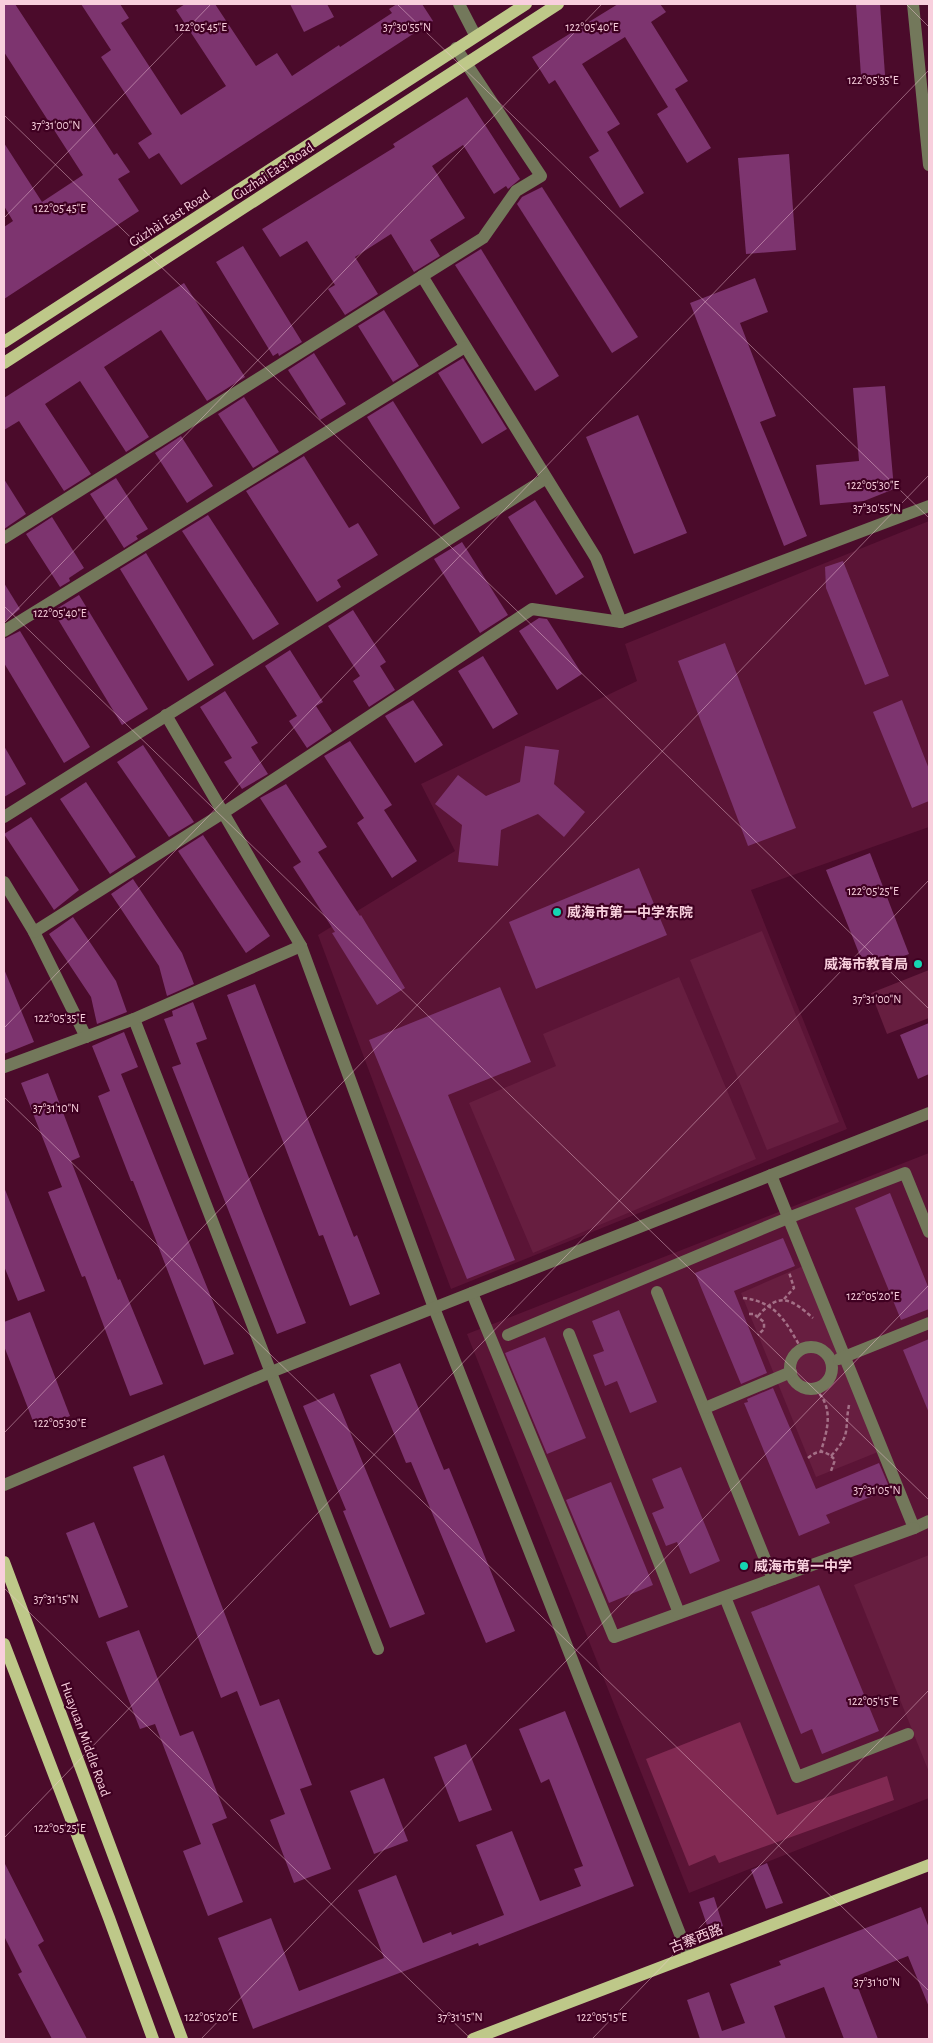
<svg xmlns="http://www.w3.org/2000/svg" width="933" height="2043" viewBox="0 0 933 2043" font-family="'Alegreya Sans','Noto Sans SC',sans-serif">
	<rect width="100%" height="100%" fill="#4b0b2b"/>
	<g fill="#5b1436">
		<polygon points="929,521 929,827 751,890 847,1129 451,1289 318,935 455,851 421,784 637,681 625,644"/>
		<polygon points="929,1153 929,1798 689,1893 467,1334"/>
	</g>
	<g fill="#671e40">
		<polygon points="762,931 839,1122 767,1150 690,960"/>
		<polygon points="929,970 929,1018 887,1034 871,993"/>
		<polygon points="679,977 756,1159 533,1253 469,1103 556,1066 543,1034"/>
		<polygon points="803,1266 878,1452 816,1477 741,1293"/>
		<polygon points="929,1555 929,1772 854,1585"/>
	</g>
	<polygon fill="#812952" points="740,1722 777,1815 887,1776 894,1800 719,1863 715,1855 689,1866 646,1759"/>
	<g fill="#7d346f">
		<polygon points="4,4 15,4 114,155 117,153 130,172 118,179 139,211 4,299 4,227 13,221 4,206 4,143 42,202 83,175 4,52"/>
		<polygon points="81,4 120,4 129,18 121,23 181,115 226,86 176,10 185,4 215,4 256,66 277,53 292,76 339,45 340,47 392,13 389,9 397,4 422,4 433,21 181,185 159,153 149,159 138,143 152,134 101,57 111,50"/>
		<polygon points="290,4 327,4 334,17 304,32"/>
		<polygon points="618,4 660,4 666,12 651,22 688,81 675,89 711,148 687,163 657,114 668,107 625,37 582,64 620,124 607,132 644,193 620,208 589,157 599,151 555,80 549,84 532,57"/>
		<polygon points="856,4 880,4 885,75 861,76"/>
		<polygon points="467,97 520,179 508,189 506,186 494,194 463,145 432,166 465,218 430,240 440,256 414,272 391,234 355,257 378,294 345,315 328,289 335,285 307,241 280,257 262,229 395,147 393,144"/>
		<polygon points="789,154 796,250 746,254 738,158"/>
		<polygon points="542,187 638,337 612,353 517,204 522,197"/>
		<polygon points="243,246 302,342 279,356 278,353 273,356 216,262"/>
		<polygon points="481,249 559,376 535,391 455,265"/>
		<polygon points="755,278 768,312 740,323 776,416 760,422 807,536 784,546 690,303"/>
		<polygon points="184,283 245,377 207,401 161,330 104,367 149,437 126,452 80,381 45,404 91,474 64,491 19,421 4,430 4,398"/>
		<polygon points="384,310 419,366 393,382 358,326"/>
		<polygon points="314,353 346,404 320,420 288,370"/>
		<polygon points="463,358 507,429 482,444 438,373"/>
		<polygon points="885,386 894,489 864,501 820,505 816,465 859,461 853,388"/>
		<polygon points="244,397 279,452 253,468 218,414"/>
		<polygon points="393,401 460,508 434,525 367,417"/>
		<polygon points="638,415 687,533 634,554 586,437"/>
		<polygon points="181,436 213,486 187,503 155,453"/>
		<polygon points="304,456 349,528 358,523 378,555 337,580 341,587 317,602 246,491"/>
		<polygon points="116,478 148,529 136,536 138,539 124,548 90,494"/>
		<polygon points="4,479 26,514 4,529"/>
		<polygon points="535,500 584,577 556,595 508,517"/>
		<polygon points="208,515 279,624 253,640 182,531"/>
		<polygon points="52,517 84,568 69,578 70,581 60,587 26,534"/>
		<polygon points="462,542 508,615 480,633 434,559"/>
		<polygon points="146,553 214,665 188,681 120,569"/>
		<polygon points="843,561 889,676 865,685 826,588 825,567"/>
		<polygon points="4,583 20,609 4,622"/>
		<polygon points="79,595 148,709 122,725 53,611"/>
		<polygon points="353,610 386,662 380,666 395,690 369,707 353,681 360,676 328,626"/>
		<polygon points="539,618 547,619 582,674 557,690 519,631"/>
		<polygon points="20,631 90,747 64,763 4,663 4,639"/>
		<polygon points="725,643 796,828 748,846 678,661"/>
		<polygon points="290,650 323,702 316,706 332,731 307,748 289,721 297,716 265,666"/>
		<polygon points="483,656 518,714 493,729 458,671"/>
		<polygon points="225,691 258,743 251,747 268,774 242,789 224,762 232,758 200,707"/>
		<polygon points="413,700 443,745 415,763 385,716"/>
		<polygon points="902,700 929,769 929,801 912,808 873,712"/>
		<polygon points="350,741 392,805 384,810 417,861 392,878 357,823 364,818 324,756"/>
		<polygon points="143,745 194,822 169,837 117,762"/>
		<polygon points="4,746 26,784 4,797"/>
		<polygon points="525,746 559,750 554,784 585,812 564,837 538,814 501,830 498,866 458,862 462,825 435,804 458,775 486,796 520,782"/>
		<polygon points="86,782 136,857 110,874 60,799"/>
		<polygon points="286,784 327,847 318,852 360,916 361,915 405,988 377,1005 332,933 335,932 293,867 301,862 260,798"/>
		<polygon points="31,817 79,890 54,910 4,834"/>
		<polygon points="203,835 270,936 246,953 178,851"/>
		<polygon points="870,853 909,954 866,971 826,870"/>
		<polygon points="639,868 667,935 536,989 509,922"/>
		<polygon points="133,879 182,953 194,984 167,996 159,966 111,894"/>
		<polygon points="73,917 116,981 127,1012 97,1024 91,997 49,934"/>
		<polygon points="4,969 34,1042 4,1054"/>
		<polygon points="255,984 354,1237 357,1235 380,1294 350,1306 323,1235 319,1236 227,995"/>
		<polygon points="500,987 531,1062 448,1095 515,1260 467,1279 369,1040"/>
		<polygon points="193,1002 207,1039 196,1043 306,1323 277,1334 172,1067 181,1064 164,1019 173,1016 172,1011"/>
		<polygon points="929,1023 929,1074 918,1079 900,1035"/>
		<polygon points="124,1032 138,1067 121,1074 234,1354 204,1365 133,1181 131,1181 98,1096 110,1091 92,1046"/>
		<polygon points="48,1073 80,1157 71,1161 118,1280 120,1279 163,1384 130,1396 85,1276 82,1277 48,1192 62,1187 21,1083"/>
		<polygon points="4,1187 45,1291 18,1301 4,1266"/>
		<polygon points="890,1193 929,1289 929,1309 901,1320 855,1208"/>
		<polygon points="783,1238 795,1266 734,1291 767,1373 741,1384 695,1273"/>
		<polygon points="619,1310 657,1402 630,1413 617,1381 605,1386 593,1355 604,1351 592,1321"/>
		<polygon points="30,1312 70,1416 36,1429 4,1346 4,1322"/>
		<polygon points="545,1337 586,1438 547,1454 505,1353"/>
		<polygon points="929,1339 929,1413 903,1350"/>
		<polygon points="400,1363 444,1470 449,1468 515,1631 486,1643 411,1462 406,1463 370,1375"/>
		<polygon points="773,1388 816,1489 879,1463 890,1489 826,1515 830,1523 799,1536 744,1403 748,1402 747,1399"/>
		<polygon points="334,1393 425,1614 390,1628 343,1511 346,1510 303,1406"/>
		<polygon points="164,1455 260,1706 279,1699 312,1785 300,1789 331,1869 294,1883 270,1820 285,1814 237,1691 221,1698 133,1467"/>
		<polygon points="681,1467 720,1561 690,1574 677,1542 666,1546 652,1513 664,1508 652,1479"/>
		<polygon points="611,1482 653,1585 609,1603 566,1500"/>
		<polygon points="94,1522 128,1607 99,1618 66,1533"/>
		<polygon points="819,1585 879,1731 822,1754 812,1729 801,1734 751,1612"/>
		<polygon points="139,1630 180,1736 193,1731 227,1818 212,1824 243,1902 208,1916 183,1851 201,1844 155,1724 140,1729 106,1642"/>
		<polygon points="565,1711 634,1886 479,1946 478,1943 253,2029 218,1938 271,1918 299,1991 384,1958 358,1890 396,1875 423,1943 451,1932 452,1935 504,1915 476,1845 512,1831 540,1901 581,1886 574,1869 583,1866 549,1779 541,1783 519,1729"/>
		<polygon points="466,1744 492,1810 459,1822 434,1757"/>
		<polygon points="384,1778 408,1841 374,1854 350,1791"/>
		<polygon points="4,1862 44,1941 38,1945 87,2039 52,2039 18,1974 22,1972 4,1936"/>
		<polygon points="767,1863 783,1903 766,1909 751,1870"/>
		<polygon points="714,1897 723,1926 709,1931 699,1902"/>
		<polygon points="921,1907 929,1928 929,2007 908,1956 854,1977 878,2039 844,2039 824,1987 774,2006 786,2039 700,2039 687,2000 709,1992 722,2031 745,2023 730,1984 781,1965 779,1961"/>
	</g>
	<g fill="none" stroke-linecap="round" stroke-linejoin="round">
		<g stroke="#a47087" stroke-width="2.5" stroke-dasharray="4 2.5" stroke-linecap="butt">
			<path d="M 743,1298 C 777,1302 786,1322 802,1350"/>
			<polyline points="784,1299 794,1288 789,1272"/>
			<polyline points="749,1314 754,1314 764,1322 764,1329 758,1335"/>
			<path d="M 758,1316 C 780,1291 791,1299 813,1318"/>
			<path d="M 815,1389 C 834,1407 828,1428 821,1451"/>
			<path d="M 831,1456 C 852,1433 844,1431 849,1405"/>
			<path d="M 808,1458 C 818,1449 826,1450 835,1460 L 831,1471"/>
		</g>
		<g stroke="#73785b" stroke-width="12">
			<polyline points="459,4 475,35"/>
			<polyline points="913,4 929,165"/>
			<polyline points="422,276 596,558 621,622"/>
			<polyline points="4,538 483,238 516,191 541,176 456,48"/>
			<polyline points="4,631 465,347"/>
			<polyline points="166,715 301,946 434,1308 689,1957"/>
			<polyline points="4,817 545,479"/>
			<polyline points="4,882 34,932 86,1037"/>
			<polyline points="34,932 223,813 532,609 621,622 929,506"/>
			<polyline points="134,1019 378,1649"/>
			<polyline points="4,1067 134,1019 301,946"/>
			<polyline points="771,1175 914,1528 929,1521"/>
			<polyline points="657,1292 773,1579"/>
			<polyline points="472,1293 614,1637 914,1528"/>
			<polyline points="569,1334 679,1613"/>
			<polyline points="508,1335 788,1218 905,1173 929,1232"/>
			<circle cx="811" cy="1368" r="21"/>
			<polyline points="839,1359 929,1323"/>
			<polyline points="705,1408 791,1372"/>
			<polyline points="4,1485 271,1372 929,1113"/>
			<polyline points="725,1597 797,1777 908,1734"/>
		</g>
		<g stroke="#bec889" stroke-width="12">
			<polyline points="4,342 526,4"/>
			<polyline points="4,363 558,4"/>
			<polyline points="4,1562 182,2039"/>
			<polyline points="4,1644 109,1918 153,2039"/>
			<polyline points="473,2039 929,1865"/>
		</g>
	</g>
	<path fill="none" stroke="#f8cfdd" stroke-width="1" stroke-opacity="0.45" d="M 397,4 L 929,518M 906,4 L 929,27M 4,115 L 929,1009M 4,218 L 211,4M 4,606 L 929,1500M 4,623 L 602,4M 4,1028 L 929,70M 4,1097 L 929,1991M 4,1433 L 929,475M 4,1588 L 471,2039M 4,1838 L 929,880M 201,2039 L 929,1285M 592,2039 L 929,1690"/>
	<g fill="#15d5b3" stroke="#3f0021" stroke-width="2">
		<circle cx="557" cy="912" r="5"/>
		<circle cx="918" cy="964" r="5"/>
		<circle cx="744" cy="1566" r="5"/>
	</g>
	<g text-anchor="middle" stroke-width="4.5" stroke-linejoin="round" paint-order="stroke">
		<g font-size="14" fill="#f8cfdd" stroke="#3f0021">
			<text transform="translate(273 171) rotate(-33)" y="5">Guzhai East Road</text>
			<text transform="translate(169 218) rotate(-33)" y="5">Gǔzhài East Road</text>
			<text transform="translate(86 1739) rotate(70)" y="5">Huayuan Middle Road</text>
			<text transform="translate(696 1938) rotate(-21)" y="5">古寨西路</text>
		</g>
		<g font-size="14" font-weight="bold" fill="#f8cfdd" stroke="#3f0021" text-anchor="start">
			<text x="567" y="917">威海市第一中学东院</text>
			<text x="908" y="969" text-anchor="end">威海市教育局</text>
			<text x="754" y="1571">威海市第一中学</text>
		</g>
	</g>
	<g font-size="12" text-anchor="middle" fill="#f8cfdd" stroke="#3f0021" stroke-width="4.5" stroke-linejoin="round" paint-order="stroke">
		<text x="407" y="31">37°30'55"N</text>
		<text x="201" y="31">122°05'45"E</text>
		<text x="592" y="31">122°05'40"E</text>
		<text x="873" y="84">122°05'35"E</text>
		<text x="56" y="129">37°31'00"N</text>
		<text x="60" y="212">122°05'45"E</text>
		<text x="873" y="489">122°05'30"E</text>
		<text x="877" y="512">37°30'55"N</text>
		<text x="60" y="617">122°05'40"E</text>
		<text x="873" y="895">122°05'25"E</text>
		<text x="877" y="1003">37°31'00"N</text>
		<text x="60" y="1022">122°05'35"E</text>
		<text x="56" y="1112">37°31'10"N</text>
		<text x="873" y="1300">122°05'20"E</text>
		<text x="60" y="1427">122°05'30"E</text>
		<text x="877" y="1494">37°31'05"N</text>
		<text x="56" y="1603">37°31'15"N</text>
		<text x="873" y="1705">122°05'15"E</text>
		<text x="60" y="1832">122°05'25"E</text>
		<text x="877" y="1986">37°31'10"N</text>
		<text x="211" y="2021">122°05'20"E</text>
		<text x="602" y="2021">122°05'15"E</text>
		<text x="460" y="2021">37°31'15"N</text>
	</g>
	<rect width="933" height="2043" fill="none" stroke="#f8cfdd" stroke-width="10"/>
</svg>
